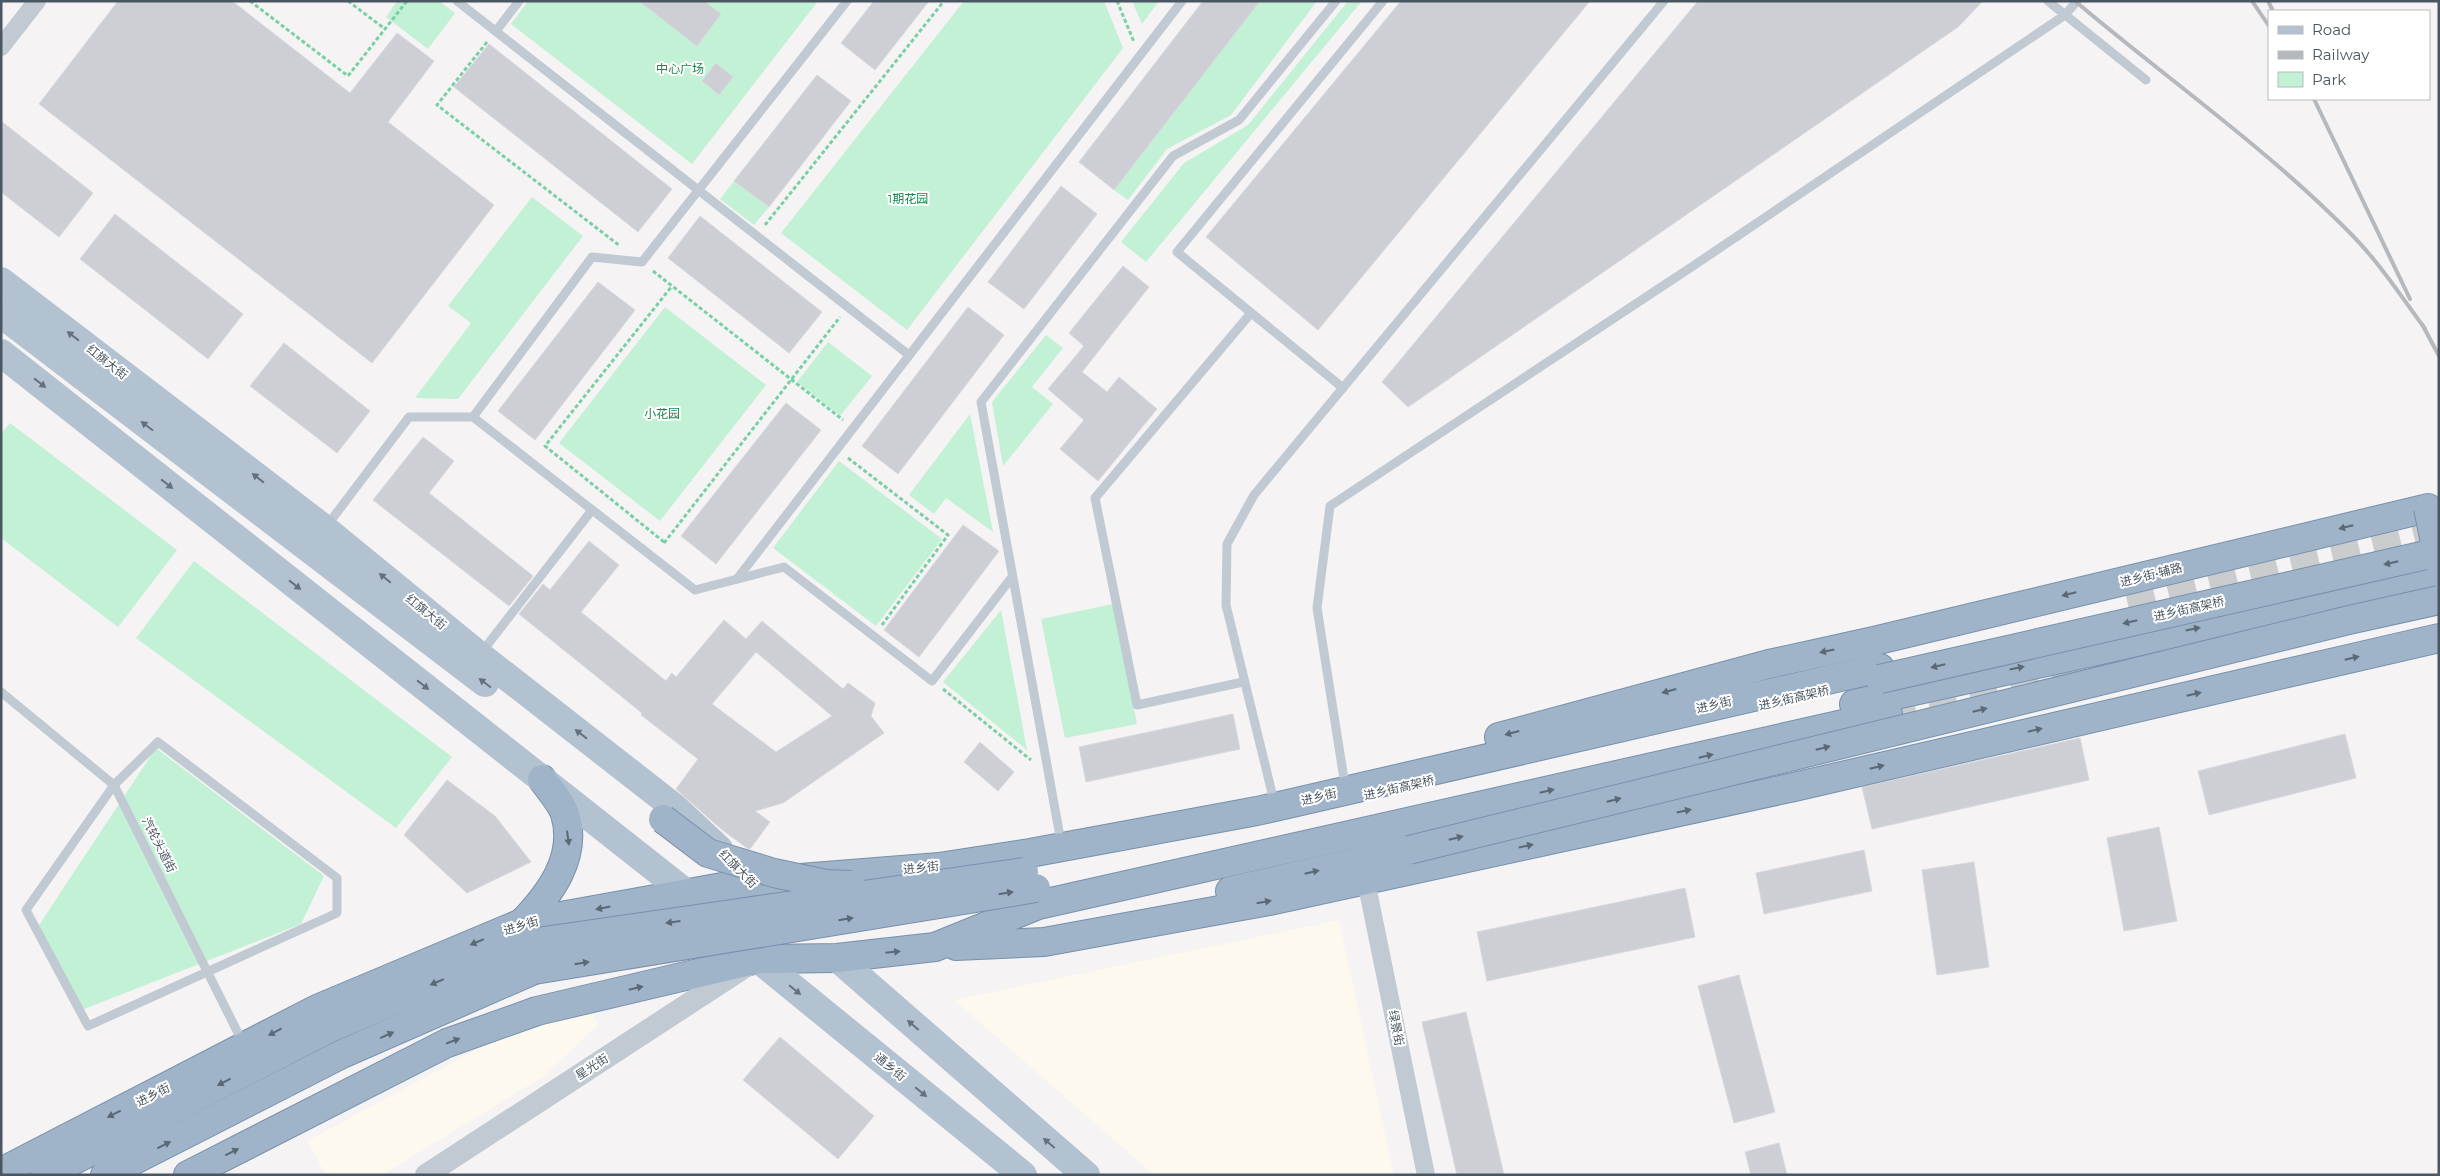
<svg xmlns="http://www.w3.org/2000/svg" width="2440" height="1176" viewBox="0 0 2440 1176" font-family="Montserrat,'Noto Sans SC',sans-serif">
	<rect width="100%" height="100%" fill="#f5f3f3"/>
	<g fill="#fdf9ef">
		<polygon points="1339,920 1394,1175 1154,1175 954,1000"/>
		<polygon points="593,1011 598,1025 544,1076 382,1175 326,1175 307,1141 504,1035"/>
	</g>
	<g fill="#c3f1d5">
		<polygon points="397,1 439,1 455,13 428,49 386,17"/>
		<polygon points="528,1 818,1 692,164 511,24"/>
		<polygon points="964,1 1104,1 1123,48 907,330 781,233"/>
		<polygon points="1132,1 1159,1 1142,24"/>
		<polygon points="1260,1 1317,1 1231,115 1167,149 1128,200 1114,190"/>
		<polygon points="1348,1 1362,1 1146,262 1121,242 1184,163 1248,125"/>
		<polygon points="734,181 769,207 754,225 720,199"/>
		<polygon points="532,197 583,236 458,399 415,398 471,323 448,306"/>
		<polygon points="665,307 766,385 660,521 559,443"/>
		<polygon points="1046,335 1063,348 1032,387 1053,404 1003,466 992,402"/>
		<polygon points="828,342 872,376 840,416 797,382"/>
		<polygon points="970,414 993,532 946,498 934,514 909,495"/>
		<polygon points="10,423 177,550 118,627 1,538 1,434"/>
		<polygon points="839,461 942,539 876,626 773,548"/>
		<polygon points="194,561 452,757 396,828 136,638"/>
		<polygon points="1113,604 1137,724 1065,738 1041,619"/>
		<polygon points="1001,610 1027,750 943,682"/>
		<polygon points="156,748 324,876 301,924 84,1009 37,928"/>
	</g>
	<g fill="#cdcfd5" stroke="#d7d9de" fill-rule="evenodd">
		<polygon points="118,1 232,1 350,93 397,33 434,61 388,122 494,205 372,363 39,104"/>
		<polygon points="639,1 704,1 721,14 697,46"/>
		<polygon points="874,1 929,1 875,70 841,43"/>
		<polygon points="1203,1 1260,1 1114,190 1079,162"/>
		<polygon points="1401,1 1590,1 1318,330 1206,237"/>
		<polygon points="1698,1 1983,1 1958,27 1408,407 1382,382"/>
		<polygon points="489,44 672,189 638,232 454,87"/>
		<polygon points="716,63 733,77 719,95 702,81"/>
		<polygon points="817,75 851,101 769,207 734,181"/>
		<polygon points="1,121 93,193 59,237 1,192"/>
		<polygon points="1061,186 1097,214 1024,309 988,282"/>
		<polygon points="115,214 243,314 208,359 80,259"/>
		<polygon points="700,216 822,312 789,353 668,258"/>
		<polygon points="1123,266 1149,287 1082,372 1107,392 1119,377 1157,409 1098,481 1060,449 1084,420 1048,389 1084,346 1069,333"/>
		<polygon points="598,282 635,310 535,440 498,411"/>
		<polygon points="968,307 1004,335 898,474 862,446"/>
		<polygon points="284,343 370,411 337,453 250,386"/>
		<polygon points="786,403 821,430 716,564 681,536"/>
		<polygon points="423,437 454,461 429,493 533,576 509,606 373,500"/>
		<polygon points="963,525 999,551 919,657 884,630"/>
		<path d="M 589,541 L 619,565 L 581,612 L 666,681 L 672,673 L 676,677 L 724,620 L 746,639 L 762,621 L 843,689 L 848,683 L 875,703 L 871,716 L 884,733 L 783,803 L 755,811 L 770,822 L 750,849 L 747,848 L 721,829 L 676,789 L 698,759 L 641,715 L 642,713 L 519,614 L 543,584 L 550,590 ZM 756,652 L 832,716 L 776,752 L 712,704 Z"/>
		<polygon points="1233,714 1240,749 1086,782 1079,747"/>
		<polygon points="2345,734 2356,778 2209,815 2198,771"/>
		<polygon points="2080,738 2089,780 1872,829 1862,787"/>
		<polygon points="980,742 1014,772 998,791 964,762"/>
		<polygon points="447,780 495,816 531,862 467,893 404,835"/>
		<polygon points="2159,827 2177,921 2124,931 2107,838"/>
		<polygon points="1864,850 1872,891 1764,914 1756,873"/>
		<polygon points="1974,862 1989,967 1937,975 1922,870"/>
		<polygon points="1685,888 1695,937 1487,981 1477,932"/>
		<polygon points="1739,975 1775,1112 1734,1123 1698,986"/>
		<polygon points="1466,1012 1504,1175 1457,1175 1422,1022"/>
		<polygon points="780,1037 874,1116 838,1159 743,1080"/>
		<polygon points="1779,1143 1787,1175 1751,1175 1745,1152"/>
	</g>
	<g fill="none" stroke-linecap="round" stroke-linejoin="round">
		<g stroke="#caccce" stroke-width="28" stroke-dasharray="28 14" stroke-linecap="butt">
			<polyline points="2129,609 2439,535"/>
			<polyline points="1888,714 2176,649"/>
		</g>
		<g stroke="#7690ad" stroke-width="30">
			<g id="trunk">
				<polyline points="1854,704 2439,576"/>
				<polyline points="1499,737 1769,664 1874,641 2428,508"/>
				<polyline points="1230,891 1409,850"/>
				<path d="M 522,923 C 550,894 578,857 565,814 C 561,802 549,789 542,779"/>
				<polyline points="956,946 1044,942 1269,901 1794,787 2439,638"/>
				<polyline points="1,1172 317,1009 522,923 750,882 939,867 1030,853 1257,811 1880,668"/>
				<polyline points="45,1175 330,1028 530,943"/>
				<polyline points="105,1175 342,1054 534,970"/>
				<polyline points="188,1175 447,1043 537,1011 758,959 837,958 935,947 1038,905 1888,714"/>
			</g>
		</g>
		<g stroke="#7ad0a6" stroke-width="3" stroke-dasharray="4 2.5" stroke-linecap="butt">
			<polyline points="250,1 348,76 407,1"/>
			<polyline points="348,1 385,29"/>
			<polyline points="1117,1 1134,42"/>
			<polyline points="487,42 437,105 620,246"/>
			<polyline points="765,225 944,1"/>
			<polyline points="653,271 843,420"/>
			<polyline points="848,458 948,535 882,625"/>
			<polyline points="664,542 545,446 672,286"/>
			<polyline points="664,543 840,317"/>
			<polyline points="943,689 1031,760"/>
		</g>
		<g stroke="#c1cad2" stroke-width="9">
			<polyline points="457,1 909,355"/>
			<polyline points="2048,1 2146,80"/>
			<polyline points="496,31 519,1"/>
			<polyline points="1343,388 1177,252 1383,1"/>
			<polyline points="473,417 695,590 784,567 932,681 1012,577"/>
			<polyline points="326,527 409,417 473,417 592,257 642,262 847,1"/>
			<polyline points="737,579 1182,1"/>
			<polyline points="481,653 592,510"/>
			<polyline points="1243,682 1137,705 1095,498 1251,313"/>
			<polyline points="1,692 114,785 243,1043"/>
			<polygon points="158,742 337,878 337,913 88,1026 26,910 114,785"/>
			<polyline points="1344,779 1317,608 1330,506 1696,264 2065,15 2077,1"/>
			<polyline points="1272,793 1226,605 1227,544 1254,495 1664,1"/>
			<polyline points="1059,831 981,402 1173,156 1239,120 1336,1"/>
		</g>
		<g stroke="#c1cad2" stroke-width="18">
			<polyline points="1,47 37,1"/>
			<polyline points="1366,881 1426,1175"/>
		</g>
		<polyline stroke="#c1cad2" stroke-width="22" points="426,1175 748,965"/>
		<g stroke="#b3c2d1" stroke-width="28">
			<polyline points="1,281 325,529 479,655 674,807 719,849"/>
			<polyline points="1,314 485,683"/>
			<polyline points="1,353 685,892"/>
			<polyline points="837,958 1086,1175"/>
			<polyline points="758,959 1023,1175"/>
		</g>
		<use href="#trunk" stroke="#9fb4c9" stroke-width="28"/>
		<g stroke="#b5b8bd" stroke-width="4">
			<path d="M 2075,1 C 2167,79 2268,149 2353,236 C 2380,264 2402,297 2425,329"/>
			<polyline points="2252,1 2269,26"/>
			<polyline points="2268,1 2273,11"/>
			<polyline points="2314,99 2410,299"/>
			<polyline points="2422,324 2439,356"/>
		</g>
		<g stroke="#7690ad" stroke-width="30" stroke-linecap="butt">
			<g id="trunk-bridge">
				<polyline points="2428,508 2439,562"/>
				<polyline points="1880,679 2439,552"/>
				<polyline points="663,819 708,853 774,873 826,884 851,885"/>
				<polyline points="1409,850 2349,620 2439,600"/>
				<polyline points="530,943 1024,872"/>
				<polyline points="534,970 1036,888"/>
			</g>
		</g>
		<use href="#trunk-bridge" stroke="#9fb4c9" stroke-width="28"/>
	</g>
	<defs><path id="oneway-solid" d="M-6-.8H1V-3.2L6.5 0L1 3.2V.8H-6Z" transform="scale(1.25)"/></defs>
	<g fill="#64717d">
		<use href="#oneway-solid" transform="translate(73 336) rotate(-142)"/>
		<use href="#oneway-solid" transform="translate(40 383) rotate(38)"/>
		<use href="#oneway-solid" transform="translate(147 426) rotate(-143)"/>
		<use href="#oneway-solid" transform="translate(258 478) rotate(-142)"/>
		<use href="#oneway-solid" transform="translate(167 484) rotate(38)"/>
		<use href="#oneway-solid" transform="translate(385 578) rotate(-141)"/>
		<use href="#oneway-solid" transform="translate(295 585) rotate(38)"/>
		<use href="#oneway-solid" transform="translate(485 683) rotate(-143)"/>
		<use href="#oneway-solid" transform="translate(423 685) rotate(38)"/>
		<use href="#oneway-solid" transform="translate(581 734) rotate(-142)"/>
		<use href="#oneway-solid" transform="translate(795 990) rotate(39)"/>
		<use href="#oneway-solid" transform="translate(913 1025) rotate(-139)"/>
		<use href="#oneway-solid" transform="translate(921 1092) rotate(39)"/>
		<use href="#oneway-solid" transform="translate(1049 1143) rotate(-139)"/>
	</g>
	<g fill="#5b6976">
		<use href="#oneway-solid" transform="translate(2346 527) rotate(166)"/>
		<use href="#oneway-solid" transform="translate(2391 563) rotate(167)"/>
		<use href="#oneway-solid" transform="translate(2069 594) rotate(166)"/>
		<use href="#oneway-solid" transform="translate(2130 622) rotate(167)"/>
		<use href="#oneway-solid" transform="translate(2193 629) rotate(-12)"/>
		<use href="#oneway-solid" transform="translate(1827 651) rotate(168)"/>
		<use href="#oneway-solid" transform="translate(2352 658) rotate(-13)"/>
		<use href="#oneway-solid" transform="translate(1938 666) rotate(167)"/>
		<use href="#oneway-solid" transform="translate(2017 668) rotate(-12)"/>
		<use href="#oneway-solid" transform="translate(1669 691) rotate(165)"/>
		<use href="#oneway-solid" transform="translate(2194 694) rotate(-13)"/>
		<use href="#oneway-solid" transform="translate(1980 710) rotate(-14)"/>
		<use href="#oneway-solid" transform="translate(2035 730) rotate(-13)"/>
		<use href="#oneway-solid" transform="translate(1512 733) rotate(165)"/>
		<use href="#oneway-solid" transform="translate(1823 748) rotate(-14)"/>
		<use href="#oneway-solid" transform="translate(1706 756) rotate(-13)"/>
		<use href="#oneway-solid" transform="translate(1877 767) rotate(-14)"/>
		<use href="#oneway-solid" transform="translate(1547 791) rotate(-13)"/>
		<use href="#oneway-solid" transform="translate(1614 800) rotate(-14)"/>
		<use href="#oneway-solid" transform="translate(1684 811) rotate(-12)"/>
		<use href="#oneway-solid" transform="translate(568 838) rotate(82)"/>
		<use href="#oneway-solid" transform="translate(1456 838) rotate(-14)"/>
		<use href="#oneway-solid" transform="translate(1526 846) rotate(-12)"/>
		<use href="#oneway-solid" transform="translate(1312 872) rotate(-13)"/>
		<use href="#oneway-solid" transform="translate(1006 893) rotate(-9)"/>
		<use href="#oneway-solid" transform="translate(1264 902) rotate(-10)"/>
		<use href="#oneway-solid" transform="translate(603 908) rotate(169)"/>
		<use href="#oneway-solid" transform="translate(846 919) rotate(-9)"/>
		<use href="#oneway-solid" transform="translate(673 922) rotate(172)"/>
		<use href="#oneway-solid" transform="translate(477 942) rotate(157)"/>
		<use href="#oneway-solid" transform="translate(893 952) rotate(-6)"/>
		<use href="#oneway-solid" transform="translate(582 963) rotate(-9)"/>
		<use href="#oneway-solid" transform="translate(437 982) rotate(157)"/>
		<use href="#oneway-solid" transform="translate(636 988) rotate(-13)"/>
		<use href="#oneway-solid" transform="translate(275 1032) rotate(152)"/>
		<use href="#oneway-solid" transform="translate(387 1035) rotate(-24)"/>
		<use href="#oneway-solid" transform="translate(453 1041) rotate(-21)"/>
		<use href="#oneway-solid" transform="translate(224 1082) rotate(153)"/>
		<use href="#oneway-solid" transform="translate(114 1114) rotate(153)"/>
		<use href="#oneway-solid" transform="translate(164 1145) rotate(-27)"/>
		<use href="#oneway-solid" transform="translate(232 1152) rotate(-27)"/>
	</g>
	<g text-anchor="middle" stroke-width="4" stroke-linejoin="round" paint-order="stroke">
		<g font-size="12" fill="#17864f" stroke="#fff">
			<text x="680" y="73">中心广场</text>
			<text x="908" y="203">1期花园</text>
			<text x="662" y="418">小花园</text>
		</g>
		<g font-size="12" fill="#4a5661" stroke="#fff">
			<text transform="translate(107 362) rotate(38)" y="4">红旗大街</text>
			<text transform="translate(2151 575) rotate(-14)" y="4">进乡街•辅路</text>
			<text transform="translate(2189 609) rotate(-13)" y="4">进乡街高架桥</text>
			<text transform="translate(426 612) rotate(39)" y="4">红旗大街</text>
			<text transform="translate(1794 698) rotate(-13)" y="4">进乡街高架桥</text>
			<text transform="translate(1714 705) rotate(-13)" y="4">进乡街</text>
			<text transform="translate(1399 788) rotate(-13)" y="4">进乡街高架桥</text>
			<text transform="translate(1319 797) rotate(-13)" y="4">进乡街</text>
			<text transform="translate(159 845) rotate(63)" y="4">汽轮头道街</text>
			<text transform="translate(921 868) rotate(-6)" y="4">进乡街</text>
			<text transform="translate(738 869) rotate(45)" y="4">红旗大街</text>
			<text transform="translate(521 926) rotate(-17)" y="4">进乡街</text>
			<text transform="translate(1396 1028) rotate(79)" y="4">绿景街</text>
			<text transform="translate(592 1067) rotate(-33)" y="4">星光街</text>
			<text transform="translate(890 1067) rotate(39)" y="4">通乡街</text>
			<text transform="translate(153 1095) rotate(-27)" y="4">进乡街</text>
		</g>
	</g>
	<rect width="2440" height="1176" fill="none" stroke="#4a5661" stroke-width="5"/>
	<rect x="2268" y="10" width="162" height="90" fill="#ffffff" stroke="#b7bbc0"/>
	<rect x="2278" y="26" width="25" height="8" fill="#b3c2d1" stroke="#b7bbc0"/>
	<text x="2312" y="35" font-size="15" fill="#4a5661">Road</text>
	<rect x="2278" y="51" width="25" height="8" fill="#b5b8bd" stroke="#b7bbc0"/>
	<text x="2312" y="60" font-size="15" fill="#4a5661">Railway</text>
	<rect x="2278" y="72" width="25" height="15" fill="#c3f1d5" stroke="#b7bbc0"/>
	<text x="2312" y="85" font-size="15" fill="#4a5661">Park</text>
</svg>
